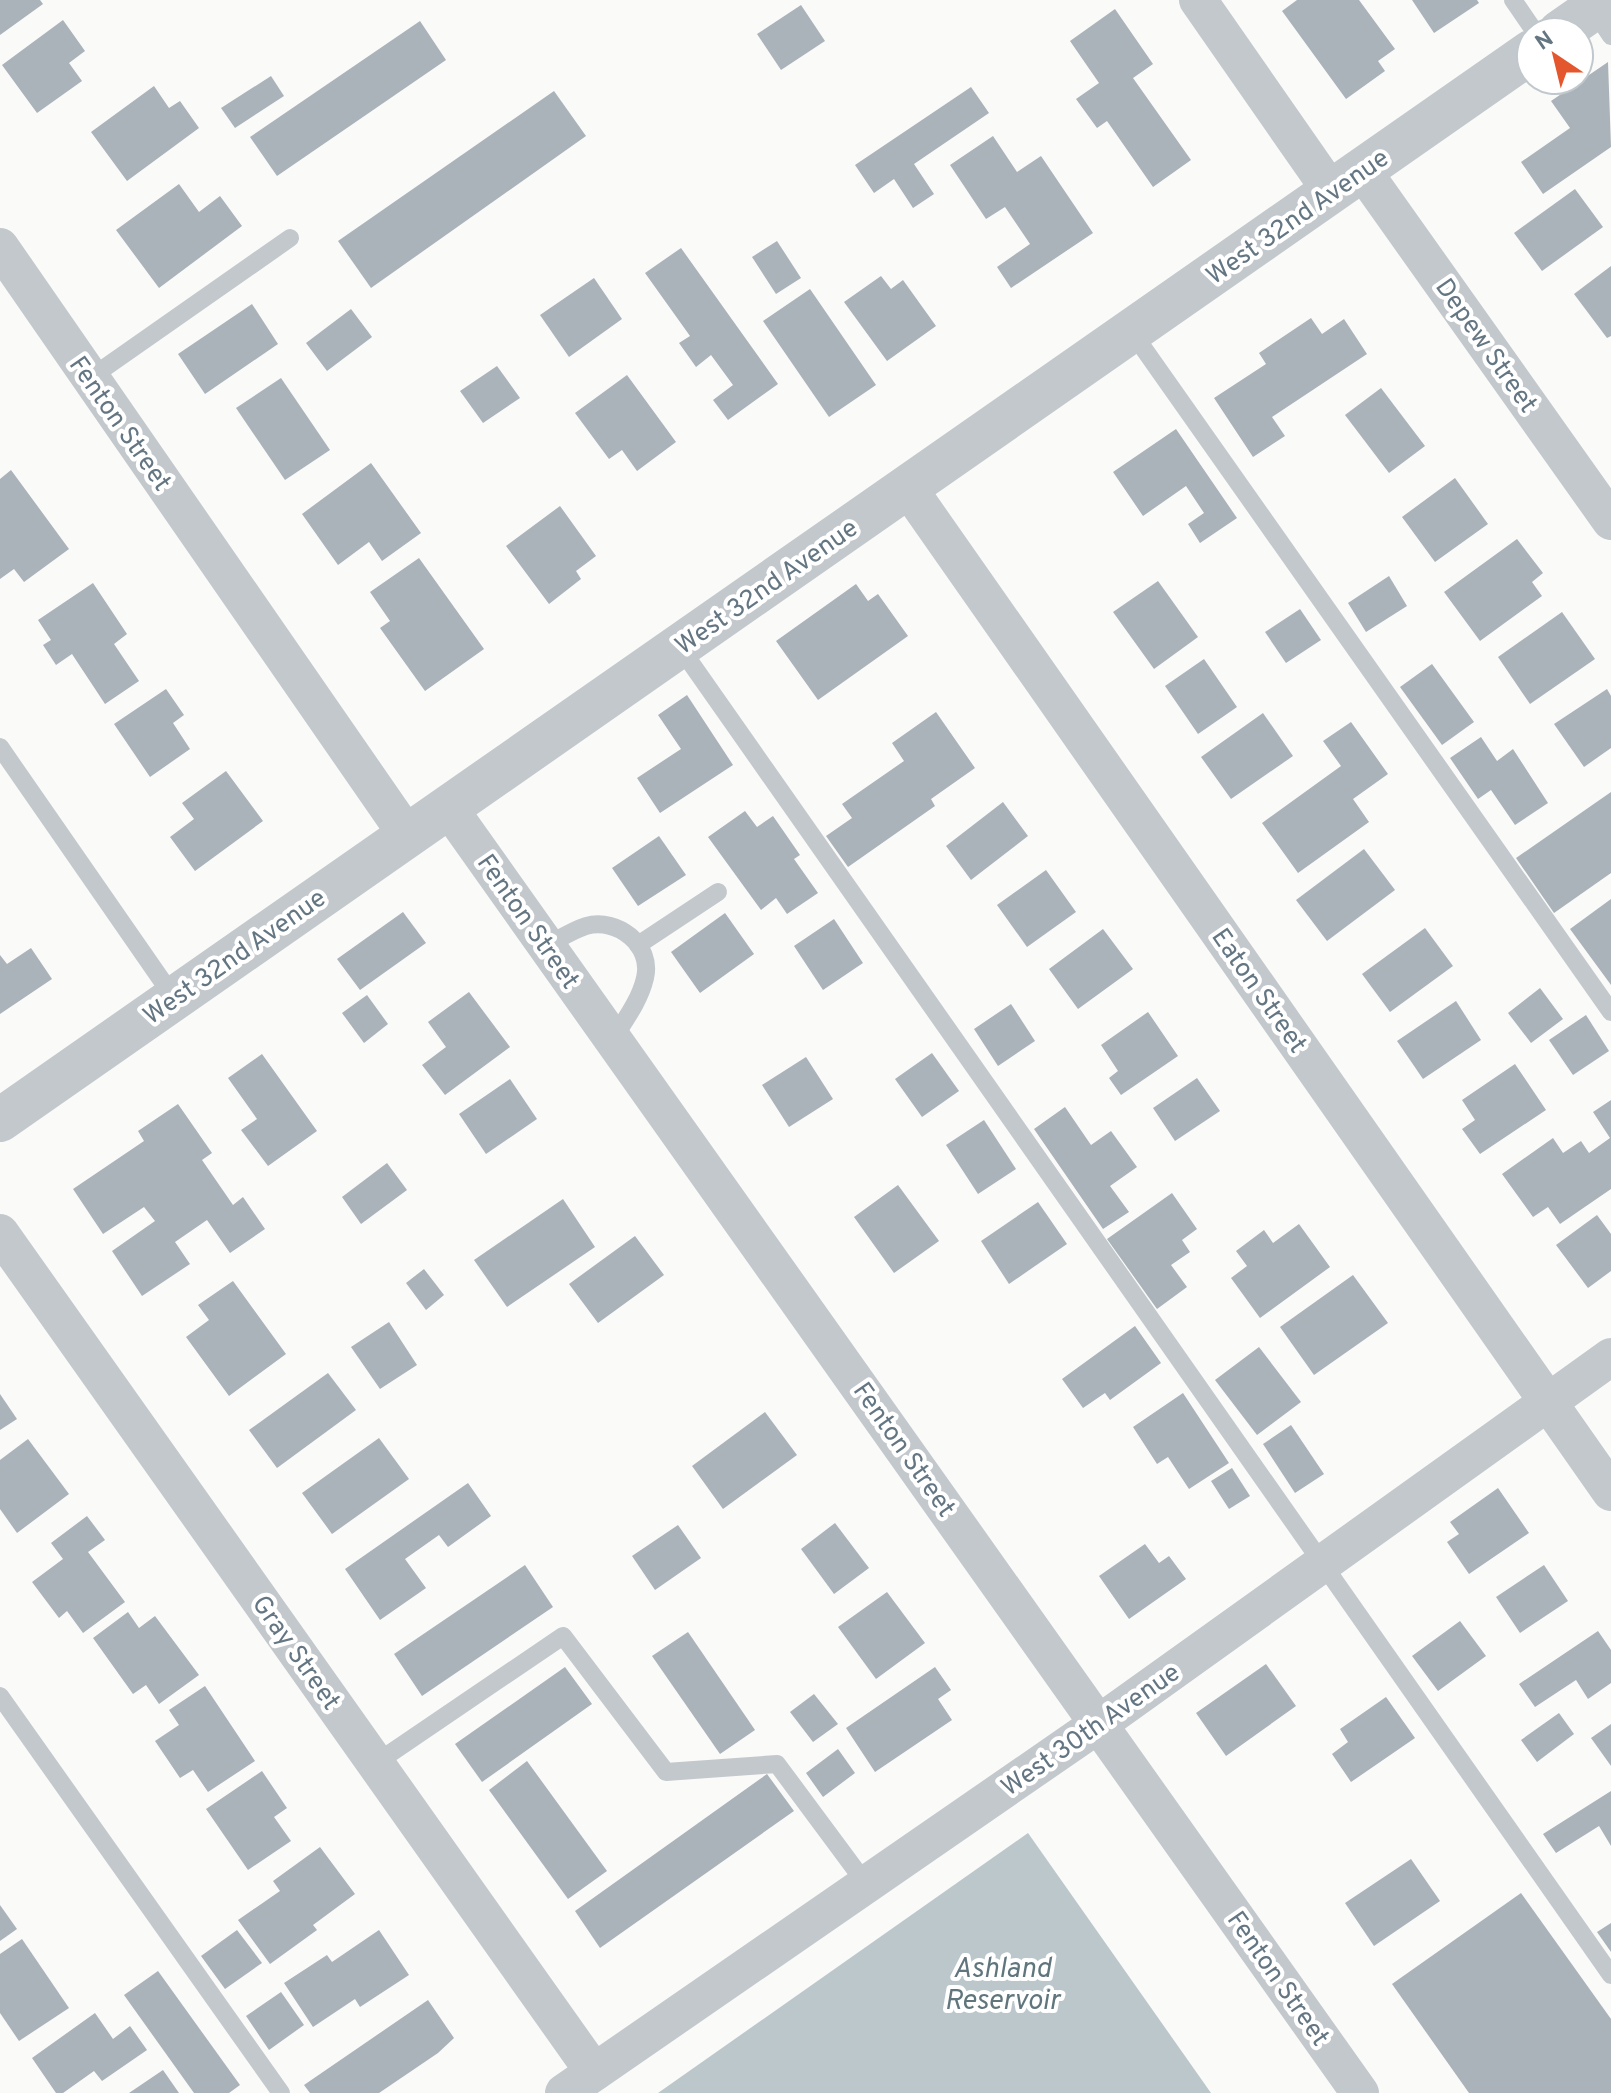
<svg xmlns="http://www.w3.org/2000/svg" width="1611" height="2093" viewBox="0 0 1611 2093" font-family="Overpass,sans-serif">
	<rect width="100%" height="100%" fill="#fafaf8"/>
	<polygon fill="#bbc7cb" points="1028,1833 1211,2093 658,2093"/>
	<g fill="#aab3b9">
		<polygon points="0,0 40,0 43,4 0,35"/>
		<polygon points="1297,0 1359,0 1395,49 1378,61 1385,71 1346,99 1282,11"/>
		<polygon points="1412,0 1477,0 1479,3 1434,33"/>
		<polygon points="801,5 825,41 781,70 757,34"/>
		<polygon points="1115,9 1153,64 1133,78 1191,160 1153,187 1107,121 1097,128 1076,99 1099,83 1070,41"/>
		<polygon points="63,20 85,51 69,63 82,81 37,113 2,65"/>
		<polygon points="420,21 446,60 277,176 250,137"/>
		<polygon points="1608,62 1611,147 1543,194 1521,162 1570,128 1551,101"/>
		<polygon points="271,76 284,96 235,128 221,108"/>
		<polygon points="154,86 169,108 180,101 199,128 127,181 91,132"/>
		<polygon points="971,87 989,113 914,164 934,194 913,208 894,179 874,193 855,165"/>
		<polygon points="554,91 586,136 371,288 338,241"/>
		<polygon points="993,136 1017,172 1041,156 1093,233 1011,288 997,267 1030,244 1005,207 986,219 950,165"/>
		<polygon points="179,184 199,212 220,196 242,226 159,288 116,230"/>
		<polygon points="1575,189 1603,227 1542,271 1514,233"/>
		<polygon points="777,241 801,278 776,294 752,257"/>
		<polygon points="681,248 778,384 728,420 713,400 733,385 711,355 696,367 679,343 690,336 645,273"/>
		<polygon points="1611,266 1611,336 1607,338 1574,294"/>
		<polygon points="881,276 891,289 903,280 936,326 887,361 844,302"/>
		<polygon points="594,278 622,319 569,357 540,315"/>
		<polygon points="810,289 876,385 829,417 763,321"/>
		<polygon points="252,304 278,344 205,394 178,354"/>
		<polygon points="351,309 372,337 327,371 306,343"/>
		<polygon points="1311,318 1322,334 1344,319 1367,354 1272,417 1285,436 1253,457 1214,398 1266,364 1259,353"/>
		<polygon points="497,366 520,398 483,423 460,391"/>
		<polygon points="627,375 676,442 637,471 622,450 609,459 575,413"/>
		<polygon points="281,378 330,450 285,480 236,408"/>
		<polygon points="1381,388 1425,446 1389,473 1345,415"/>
		<polygon points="1176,429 1237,518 1200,543 1188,524 1204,513 1186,486 1143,516 1113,472"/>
		<polygon points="371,463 421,533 382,561 369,542 338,565 302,514"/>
		<polygon points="11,470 69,549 24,582 14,569 0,579 0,479"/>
		<polygon points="1455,478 1488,524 1435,562 1402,517"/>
		<polygon points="560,506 596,556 576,571 581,579 549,604 506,546"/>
		<polygon points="1517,539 1543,573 1532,582 1542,596 1480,641 1444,592"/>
		<polygon points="419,558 484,649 425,691 380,628 390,621 370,592"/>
		<polygon points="1389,576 1407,606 1366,632 1348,603"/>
		<polygon points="1158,581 1198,637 1154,669 1113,612"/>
		<polygon points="93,583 127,634 114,644 139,681 105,704 72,654 56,665 43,645 51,640 38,620"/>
		<polygon points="856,584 868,601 878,594 908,636 818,700 776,641"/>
		<polygon points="1300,609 1321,640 1286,663 1265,632"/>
		<polygon points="1562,612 1595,659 1530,704 1498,657"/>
		<polygon points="1204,659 1237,707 1198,734 1165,686"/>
		<polygon points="1432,664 1474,722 1442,745 1400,687"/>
		<polygon points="166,689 184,715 173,723 190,749 150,777 114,724"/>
		<polygon points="1607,689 1611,696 1611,748 1584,767 1554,724"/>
		<polygon points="687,695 733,765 660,813 637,778 681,749 658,715"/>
		<polygon points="936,712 975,768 931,799 935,806 848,867 826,836 852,818 842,804 904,761 892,743"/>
		<polygon points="1263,713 1293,756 1231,799 1201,757"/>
		<polygon points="1351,722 1388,774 1353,799 1369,822 1298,873 1262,823 1341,766 1323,741"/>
		<polygon points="1481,737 1497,761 1513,749 1548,803 1515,825 1491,790 1478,799 1450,758"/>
		<polygon points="226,771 263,821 195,871 170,837 194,819 182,803"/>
		<polygon points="1611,792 1611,873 1554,913 1516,858"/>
		<polygon points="1003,802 1028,836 971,880 946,846"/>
		<polygon points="745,811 757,827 773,816 800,855 794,859 818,893 787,914 776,898 761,910 708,837"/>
		<polygon points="659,836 686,875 638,906 612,868"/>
		<polygon points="1364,849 1395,890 1327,941 1296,900"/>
		<polygon points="1046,870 1076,912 1027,947 997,905"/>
		<polygon points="1611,899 1611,985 1570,929"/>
		<polygon points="403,912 426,943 360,990 337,959"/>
		<polygon points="725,913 754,954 700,993 671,952"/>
		<polygon points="834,919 863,963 823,990 794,946"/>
		<polygon points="1425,928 1453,966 1390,1012 1362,974"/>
		<polygon points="1103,929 1133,969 1078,1009 1049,969"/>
		<polygon points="31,948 52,979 0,1014 0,955 7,964"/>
		<polygon points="1540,988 1563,1019 1531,1043 1508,1013"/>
		<polygon points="469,992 510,1047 445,1095 422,1065 446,1047 428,1022"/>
		<polygon points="367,995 388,1024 364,1043 342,1013"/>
		<polygon points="1456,1001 1481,1040 1423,1079 1397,1041"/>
		<polygon points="1011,1004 1035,1041 998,1066 974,1029"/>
		<polygon points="1148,1012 1178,1056 1121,1095 1109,1078 1118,1071 1101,1045"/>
		<polygon points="1586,1015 1609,1051 1573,1075 1549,1040"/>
		<polygon points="932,1053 959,1091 922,1117 895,1079"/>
		<polygon points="262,1054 317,1131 268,1166 241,1130 257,1119 228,1078"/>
		<polygon points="806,1057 833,1099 789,1127 762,1085"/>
		<polygon points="1515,1064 1546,1110 1480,1154 1462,1129 1475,1120 1462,1100"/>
		<polygon points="1197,1078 1220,1111 1175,1141 1153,1108"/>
		<polygon points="510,1079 537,1119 486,1154 459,1114"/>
		<polygon points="1611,1100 1611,1189 1560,1224 1548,1207 1533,1217 1502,1174 1553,1138 1563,1153 1581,1141 1589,1153 1610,1138 1593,1112"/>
		<polygon points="178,1104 212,1153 202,1160 233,1205 243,1197 265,1229 230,1253 207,1220 175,1242 190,1264 142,1296 112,1251 155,1221 144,1207 103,1234 73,1189 144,1141 138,1131"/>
		<polygon points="1065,1107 1091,1145 1111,1131 1137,1167 1110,1186 1129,1212 1103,1229 1034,1129"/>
		<polygon points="984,1120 1016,1169 978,1194 946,1145"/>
		<polygon points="387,1163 407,1190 361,1224 342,1197"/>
		<polygon points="898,1185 939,1241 894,1273 854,1217"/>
		<polygon points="1172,1193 1197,1229 1182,1240 1190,1252 1171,1265 1187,1287 1157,1309 1107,1239"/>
		<polygon points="563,1199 595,1247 507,1307 474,1260"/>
		<polygon points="1038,1202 1067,1244 1009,1284 981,1241"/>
		<polygon points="1597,1215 1611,1234 1611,1271 1588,1288 1556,1245"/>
		<polygon points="1299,1224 1330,1267 1260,1318 1231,1278 1247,1266 1236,1251 1264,1230 1273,1243"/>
		<polygon points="635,1236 664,1275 598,1323 569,1284"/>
		<polygon points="424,1269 444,1295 426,1310 406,1283"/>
		<polygon points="1353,1275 1388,1323 1314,1375 1280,1327"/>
		<polygon points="233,1281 286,1354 229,1396 186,1337 209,1320 198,1305"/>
		<polygon points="389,1322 417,1365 380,1389 351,1347"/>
		<polygon points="1135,1326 1161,1363 1110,1400 1105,1393 1083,1408 1062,1379"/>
		<polygon points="1259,1347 1301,1402 1257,1435 1215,1380"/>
		<polygon points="328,1373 356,1410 277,1468 249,1430"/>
		<polygon points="1183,1393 1229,1463 1189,1489 1168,1457 1157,1464 1133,1427"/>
		<polygon points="0,1394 17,1419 0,1430"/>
		<polygon points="765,1412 797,1455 723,1509 692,1466"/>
		<polygon points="1291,1425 1324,1474 1295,1493 1263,1444"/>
		<polygon points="379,1438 409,1479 332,1534 302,1493"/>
		<polygon points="28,1439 69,1494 17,1533 0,1509 0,1460"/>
		<polygon points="1232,1468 1250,1496 1229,1509 1211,1481"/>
		<polygon points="468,1483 491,1516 448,1547 439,1535 405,1559 426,1588 380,1620 345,1569"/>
		<polygon points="1498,1488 1529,1533 1469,1574 1447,1542 1459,1534 1450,1522"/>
		<polygon points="87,1516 105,1540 88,1552 125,1602 83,1633 67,1611 59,1618 32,1582 63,1559 51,1543"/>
		<polygon points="835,1523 869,1568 834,1594 801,1549"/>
		<polygon points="678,1525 701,1558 655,1590 632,1556"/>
		<polygon points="1145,1544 1159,1563 1169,1556 1186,1579 1129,1619 1099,1576"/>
		<polygon points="525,1565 553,1607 422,1696 394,1654"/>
		<polygon points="1544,1565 1568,1601 1520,1633 1496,1597"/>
		<polygon points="887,1592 925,1643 876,1679 838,1627"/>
		<polygon points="128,1612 139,1628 155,1616 199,1675 159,1704 146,1685 133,1694 93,1638"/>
		<polygon points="1460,1621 1486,1656 1438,1691 1412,1656"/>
		<polygon points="1598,1631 1611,1650 1611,1683 1588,1699 1576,1680 1535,1707 1519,1684"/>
		<polygon points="688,1632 755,1730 720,1754 652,1656"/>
		<polygon points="1266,1664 1296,1706 1226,1756 1196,1713"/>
		<polygon points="565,1667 592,1704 482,1782 455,1744"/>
		<polygon points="935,1667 951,1690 938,1699 952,1720 875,1772 846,1728"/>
		<polygon points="205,1686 255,1761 208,1792 193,1770 180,1778 155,1741 179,1725 169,1710"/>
		<polygon points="814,1694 838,1724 813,1742 790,1712"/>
		<polygon points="1386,1697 1415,1738 1351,1782 1332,1754 1348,1742 1340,1729"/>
		<polygon points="1559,1713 1574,1734 1537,1762 1521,1740"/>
		<polygon points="1611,1724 1611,1766 1591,1738"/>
		<polygon points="838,1749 855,1773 823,1797 806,1773"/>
		<polygon points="527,1761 607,1871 568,1899 489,1790"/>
		<polygon points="262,1771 287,1808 274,1817 291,1841 248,1870 206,1809"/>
		<polygon points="767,1774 794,1811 600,1948 575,1911"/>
		<polygon points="1611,1791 1611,1846 1599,1826 1556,1853 1543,1834"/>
		<polygon points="320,1847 355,1894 313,1925 317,1930 270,1964 238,1920 280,1891 273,1881"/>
		<polygon points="1411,1859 1440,1901 1374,1946 1345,1903"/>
		<polygon points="1521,1893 1611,2019 1611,2093 1469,2093 1392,1984"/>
		<polygon points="0,1905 17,1929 0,1941"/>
		<polygon points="1611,1923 1611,1952 1597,1932"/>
		<polygon points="237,1930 262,1963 225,1989 201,1956"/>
		<polygon points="379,1930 409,1975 360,2007 355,1999 313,2027 284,1983 327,1955 332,1962"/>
		<polygon points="22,1939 69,2008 19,2041 0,2013 0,1954"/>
		<polygon points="158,1971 240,2085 229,2093 194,2093 124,1995"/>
		<polygon points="281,1992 304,2025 269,2050 246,2016"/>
		<polygon points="428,2000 454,2038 438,2053 379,2093 310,2093 304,2085"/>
		<polygon points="95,2013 113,2039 130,2026 147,2050 102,2081 94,2071 63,2093 56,2093 32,2058"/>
		<polygon points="163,2070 179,2093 129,2093"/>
	</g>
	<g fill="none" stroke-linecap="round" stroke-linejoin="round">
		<g stroke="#c3c8cc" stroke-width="18">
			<polyline points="1513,0 1535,32"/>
			<polyline points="1593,9 1611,36"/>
			<polyline points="1132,332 1611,1012"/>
			<polyline points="90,378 290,238"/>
			<polyline points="679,646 1611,1975"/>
			<polyline points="0,747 174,998"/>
			<polyline points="638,945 718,892"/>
			<path d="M 546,946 C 559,939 573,930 586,926 C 617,917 653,945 645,978 C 640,1000 625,1020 613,1039"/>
			<polyline points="0,1696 281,2093"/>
			<polyline points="376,1763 563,1636 666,1772 777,1764 866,1884"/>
		</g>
		<g stroke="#c3c8cc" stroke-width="38">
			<polyline points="1198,0 1331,191"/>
			<polyline points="1362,170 1611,521"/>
			<polyline points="0,247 407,835"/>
			<polyline points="908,488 1611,1492"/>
			<polyline points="448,807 1360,2093"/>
			<polyline points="0,1233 594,2072"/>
			<polyline points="564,2093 1100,1723 1611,1357"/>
		</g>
		<g stroke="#c3c8cc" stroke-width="44">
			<polyline points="1560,32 1606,0"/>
			<polyline points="0,1120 1531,52"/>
		</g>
	</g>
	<g text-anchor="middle" stroke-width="8" stroke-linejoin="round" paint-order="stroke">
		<g font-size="26" fill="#657683" stroke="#fff">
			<text transform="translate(1297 216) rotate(-35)" y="9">West 32nd Avenue</text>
			<text transform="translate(1487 345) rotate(55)" y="9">Depew Street</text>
			<text transform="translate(121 423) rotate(55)" y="9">Fenton Street</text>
			<text transform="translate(766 586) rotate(-35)" y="9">West 32nd Avenue</text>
			<text transform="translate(529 921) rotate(55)" y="9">Fenton Street</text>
			<text transform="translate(234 956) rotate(-35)" y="9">West 32nd Avenue</text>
			<text transform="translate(1260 990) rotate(55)" y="9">Eaton Street</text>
			<text transform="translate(905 1449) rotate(55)" y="9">Fenton Street</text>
			<text transform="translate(297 1652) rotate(55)" y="9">Gray Street</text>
			<text transform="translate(1090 1729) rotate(-35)" y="9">West 30th Avenue</text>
			<text transform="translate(1279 1978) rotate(55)" y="9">Fenton Street</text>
		</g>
		<g font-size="28" font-style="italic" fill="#60757c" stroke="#fff">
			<text x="1002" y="1977">Ashland<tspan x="1002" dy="32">Reservoir</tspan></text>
		</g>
	</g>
	<g transform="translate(1555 56) rotate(325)"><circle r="38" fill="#ffffff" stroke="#c1c8cd" stroke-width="2"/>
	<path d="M0-6L14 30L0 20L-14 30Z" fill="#e4572e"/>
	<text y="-12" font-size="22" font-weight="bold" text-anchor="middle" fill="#657683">N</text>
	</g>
</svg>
